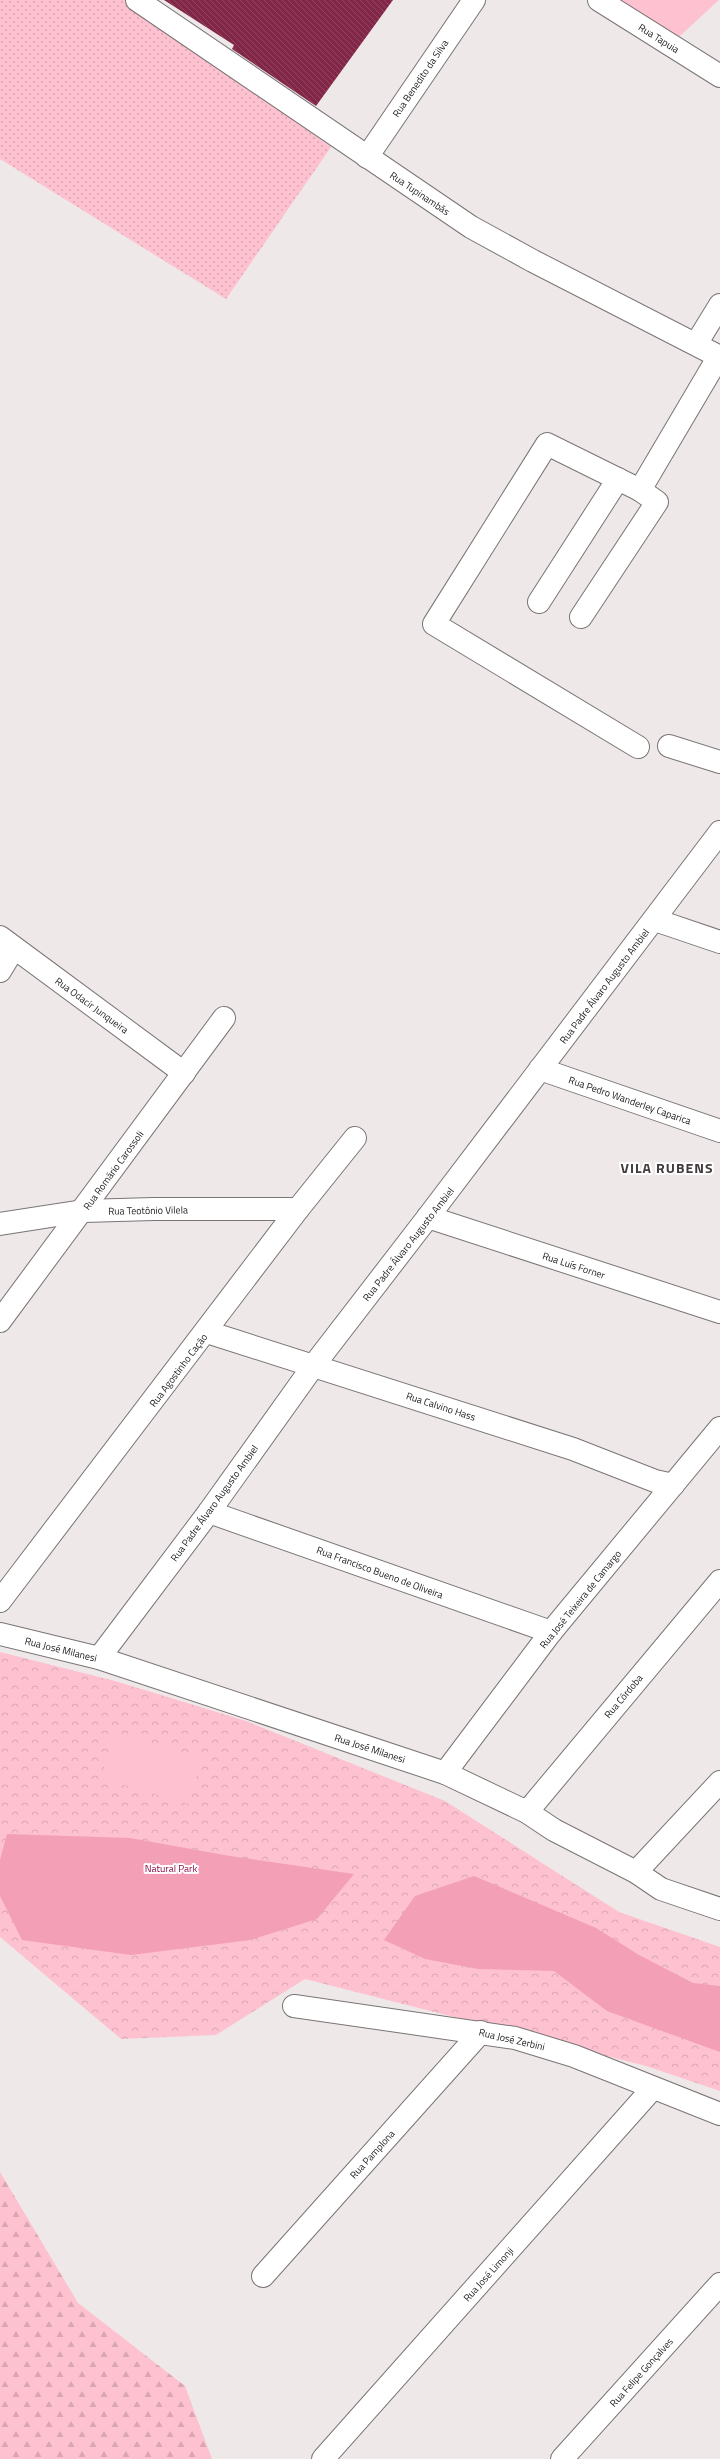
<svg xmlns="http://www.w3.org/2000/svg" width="720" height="2459" viewBox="0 0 720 2459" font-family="'Titillium Web',sans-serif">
	<defs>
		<pattern id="grass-dots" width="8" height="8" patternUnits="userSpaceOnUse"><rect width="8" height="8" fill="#fdc1d0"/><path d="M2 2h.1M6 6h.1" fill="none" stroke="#d9a6b2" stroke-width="1.8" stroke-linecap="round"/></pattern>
		<pattern id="forest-firs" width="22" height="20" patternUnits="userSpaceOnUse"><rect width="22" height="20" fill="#fdc1d0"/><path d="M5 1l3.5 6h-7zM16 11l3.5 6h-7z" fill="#d9a6b2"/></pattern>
		<pattern id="park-crowns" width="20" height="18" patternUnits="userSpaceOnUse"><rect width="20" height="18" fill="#fdc1d0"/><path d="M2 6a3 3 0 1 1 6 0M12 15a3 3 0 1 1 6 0" fill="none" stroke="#d9a6b2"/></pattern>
		<pattern id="building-back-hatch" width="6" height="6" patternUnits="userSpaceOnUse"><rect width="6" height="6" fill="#832748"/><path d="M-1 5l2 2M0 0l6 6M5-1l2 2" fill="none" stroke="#8f455f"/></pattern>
	</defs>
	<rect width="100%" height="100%" fill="#efe8e9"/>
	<polygon fill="url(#grass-dots)" points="0,0 126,0 331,147 226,299 0,159"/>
	<polygon fill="url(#forest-firs)" points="0,2172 78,2303 185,2386 212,2459 0,2459"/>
	<polygon fill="url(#park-crowns)" points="0,1652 115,1681 246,1721 445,1801 619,1912 720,1947 720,2091 646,2066 305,1979 216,2035 121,2039 0,1937"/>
	<g fill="#fdc1d0">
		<polygon points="620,0 719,0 670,45"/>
		<polygon points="114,1733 202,1759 188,1804 101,1778"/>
	</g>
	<g fill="#f39fb5">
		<polygon points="7,1834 130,1838 230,1856 354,1874 317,1919 250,1940 131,1955 22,1940 0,1896 0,1860"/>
		<polygon points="474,1876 596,1928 639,1955 693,1983 720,1986 720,2052 607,2011 554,1971 478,1969 425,1959 384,1940 415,1896"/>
	</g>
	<polygon fill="url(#building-back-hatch)" points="164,0 393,0 316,106 232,49 234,45"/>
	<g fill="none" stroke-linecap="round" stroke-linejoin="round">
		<g stroke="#7a7475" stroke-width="24">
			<g id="minor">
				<polyline points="137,0 471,227 533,261 720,357"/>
				<polyline points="599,0 720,76"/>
				<polyline points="367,157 474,0"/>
				<polyline points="696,344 720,305"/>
				<polyline points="539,602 618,479"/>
				<polyline points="581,617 657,502 640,490"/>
				<polyline points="669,746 720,762"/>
				<polyline points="638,747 434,624 547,444 640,490 719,356"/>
				<polyline points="655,920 720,942"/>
				<polyline points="0,937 184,1073"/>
				<polyline points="0,971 14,948"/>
				<polyline points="540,1069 720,1131"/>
				<polyline points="428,1217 720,1312"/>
				<polyline points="0,1224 83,1211 154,1209 298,1209"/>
				<polyline points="0,1321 224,1018"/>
				<polyline points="207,1332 573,1449 655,1481 673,1485"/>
				<polyline points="209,1512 551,1632"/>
				<polyline points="0,1601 298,1209 355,1138"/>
				<polyline points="0,1634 99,1658 445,1773 527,1812 554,1830 636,1872 661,1889 720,1909"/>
				<polyline points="99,1658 209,1512 314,1365 428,1217 720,832"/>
				<polyline points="445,1773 551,1632 720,1428"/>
				<polyline points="527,1812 720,1581"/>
				<polyline points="636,1872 720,1782"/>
				<polyline points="294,2006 515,2038 574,2056 720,2114"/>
				<polyline points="263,2276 481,2032"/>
				<polyline points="323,2459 653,2088"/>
				<polyline points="562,2459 720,2284"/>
			</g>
		</g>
		<use href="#minor" stroke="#fff" stroke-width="22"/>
	</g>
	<g text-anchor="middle" stroke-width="4" stroke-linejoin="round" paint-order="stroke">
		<g font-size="10" fill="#232121" stroke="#fff">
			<text transform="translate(659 38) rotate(32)" y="4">Rua Tapuia</text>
			<text transform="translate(420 78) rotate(-56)" y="4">Rua Benedito da Silva</text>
			<text transform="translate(420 193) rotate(34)" y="4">Rua Tupinambás</text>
			<text transform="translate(604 986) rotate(-53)" y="4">Rua Padre Álvaro Augusto Ambiel</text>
			<text transform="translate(92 1005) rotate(36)" y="4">Rua Odacir Junqueira</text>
			<text transform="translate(630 1100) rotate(19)" y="4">Rua Pedro Wanderley Caparica</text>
			<text transform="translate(113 1170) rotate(-54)" y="4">Rua Romário Carossoli</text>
			<text transform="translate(148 1210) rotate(-1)" y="4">Rua Teotônio Vilela</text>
			<text transform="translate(408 1244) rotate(-52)" y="4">Rua Padre Álvaro Augusto Ambiel</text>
			<text transform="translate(574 1265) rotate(18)" y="4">Rua Luís Forner</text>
			<text transform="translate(178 1370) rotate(-53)" y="4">Rua Agostinho Cação</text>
			<text transform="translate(441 1406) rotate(18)" y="4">Rua Calvino Hass</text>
			<text transform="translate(214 1503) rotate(-54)" y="4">Rua Padre Álvaro Augusto Ambiel</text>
			<text transform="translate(380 1572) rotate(20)" y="4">Rua Francisco Bueno de Oliveira</text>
			<text transform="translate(580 1599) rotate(-51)" y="4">Rua José Teixeira de Camargo</text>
			<text transform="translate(61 1649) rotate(14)" y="4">Rua José Milanesi</text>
			<text transform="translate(623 1696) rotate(-50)" y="4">Rua Córdoba</text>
			<text transform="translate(370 1748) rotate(18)" y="4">Rua José Milanesi</text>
			<text transform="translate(512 2039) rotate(13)" y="4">Rua José Zerbini</text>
			<text transform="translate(372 2154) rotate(-48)" y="4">Rua Pamplona</text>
			<text transform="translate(488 2274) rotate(-48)" y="4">Rua José Limonji</text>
			<text transform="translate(641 2372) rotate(-48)" y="4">Rua Felipe Gonçalves</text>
		</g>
		<g font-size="10" fill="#8a0c44" stroke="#fff">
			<text x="171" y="1872">Natural Park</text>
		</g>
		<g font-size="14" font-weight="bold" letter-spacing="1" fill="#423c3d" stroke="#fff">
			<text x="667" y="1173">VILA RUBENS</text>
		</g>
	</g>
</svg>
